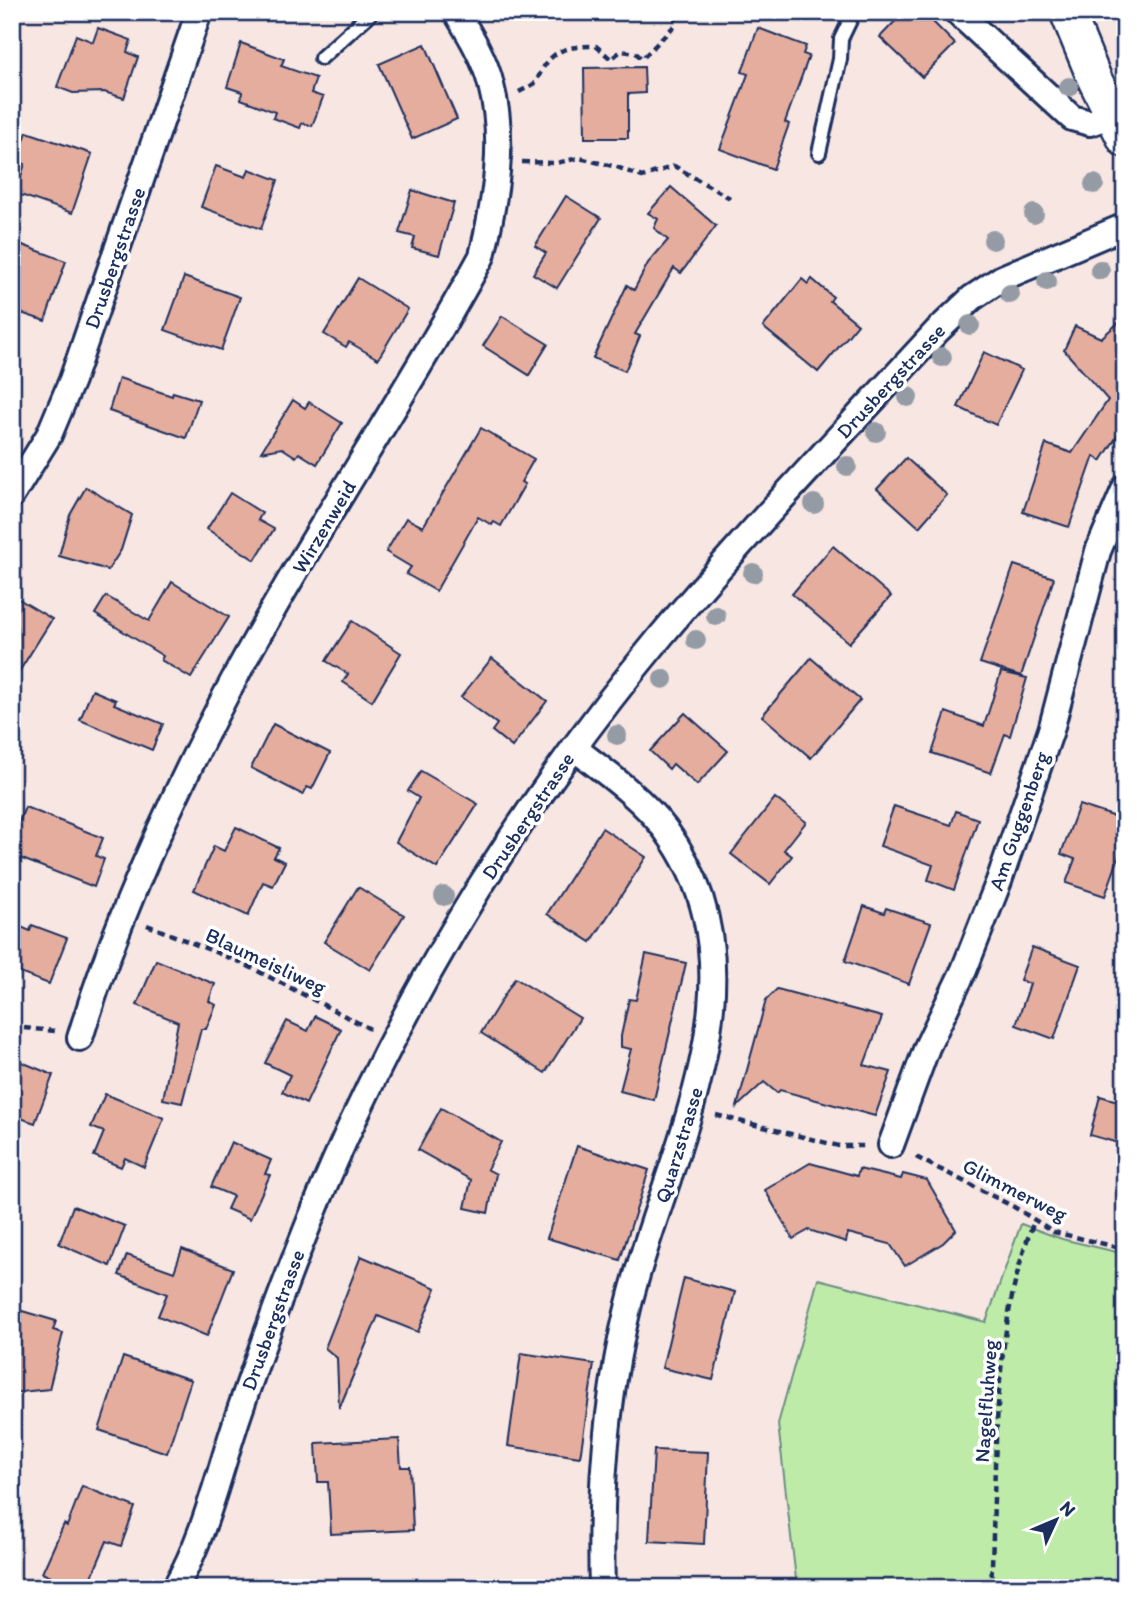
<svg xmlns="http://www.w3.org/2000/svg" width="1137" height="1600" viewBox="0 0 1137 1600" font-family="Itim,sans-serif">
	<rect width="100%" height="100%" fill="#f7e6e2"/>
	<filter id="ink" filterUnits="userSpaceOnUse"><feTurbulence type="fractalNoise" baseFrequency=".0143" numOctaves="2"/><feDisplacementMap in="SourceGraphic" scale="14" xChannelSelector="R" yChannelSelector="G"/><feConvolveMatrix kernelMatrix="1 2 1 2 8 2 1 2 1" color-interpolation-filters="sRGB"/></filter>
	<g filter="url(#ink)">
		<polygon fill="#bfeba9" stroke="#6d8d84" stroke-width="2" points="1021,1224 1062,1239 1125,1254 1125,1498 1121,1515 1125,1516 1125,1588 797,1588 778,1424 818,1279 986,1322"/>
		<g fill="#e5ad9e" stroke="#1b2f5e" stroke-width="2">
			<polygon points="904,12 923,12 955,44 922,77 880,37"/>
			<polygon points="98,28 131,40 127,52 138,57 124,98 104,92 73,93 57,87 76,35 93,42"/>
			<polygon points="758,28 806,46 803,54 809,56 785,122 789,124 773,169 720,149 748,74 742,72"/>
			<polygon points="241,43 284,59 281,66 316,78 311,93 323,97 312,126 302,123 300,128 273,118 275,112 241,99 242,92 227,87"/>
			<polygon points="425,44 457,119 412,139 379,64"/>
			<polygon points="644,67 645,93 628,94 628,138 585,138 584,68"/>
			<polygon points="27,132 92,154 72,213 15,193 25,164 17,161"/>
			<polygon points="216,166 246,177 249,169 278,180 261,229 201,207"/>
			<polygon points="671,187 716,226 681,273 674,268 635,334 640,336 625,371 593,358 627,285 634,290 648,263 668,240 654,228 658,219 648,213"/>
			<polygon points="412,190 454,203 439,255 412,248 415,237 399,233"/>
			<polygon points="566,196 601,218 557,288 533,274 546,253 535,246"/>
			<polygon points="17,243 66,261 45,321 12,310 12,256"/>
			<polygon points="184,277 240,297 221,350 165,330"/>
			<polygon points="358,278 408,309 378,359 349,342 346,347 324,334"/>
			<polygon points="802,279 808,284 812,279 833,297 830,301 858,324 818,372 763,327"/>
			<polygon points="502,316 548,344 529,375 483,346"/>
			<polygon points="1125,317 1125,424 1101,461 1094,456 1069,527 1023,512 1046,444 1072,453 1108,400 1064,350 1075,326 1101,338"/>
			<polygon points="984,352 1022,370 996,425 958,407"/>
			<polygon points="119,378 172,396 173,392 199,400 186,438 109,411"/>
			<polygon points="293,400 305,408 309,402 342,423 317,464 299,453 296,457 282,448 261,452"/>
			<polygon points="481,428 534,459 521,482 525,484 501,526 494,522 492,525 478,517 436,591 406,574 411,567 386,552 406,518 423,527"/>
			<polygon points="906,458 947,495 919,527 877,489"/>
			<polygon points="86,487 132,515 121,550 108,570 59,556 70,515"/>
			<polygon points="230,493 262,513 258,520 274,529 255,560 207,529"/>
			<polygon points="833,546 891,596 849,643 792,594"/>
			<polygon points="1014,565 1054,578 1021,676 980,663"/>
			<polygon points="172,582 229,617 191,678 161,660 163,656 95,614 106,596 149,621"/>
			<polygon points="12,595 52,619 12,683"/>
			<polygon points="352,621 401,653 372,701 343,682 348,674 326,661"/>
			<polygon points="492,658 547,701 512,747 492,731 497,724 461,697"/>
			<polygon points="811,658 860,700 811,758 762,716"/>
			<polygon points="1001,672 1027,678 1010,736 1005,734 991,773 932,753 946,712 984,726"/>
			<polygon points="92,690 116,700 114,704 163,724 152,750 80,720"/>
			<polygon points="685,713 728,751 697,785 673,764 669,769 650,751"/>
			<polygon points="273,724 330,753 312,789 307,787 303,795 251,768"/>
			<polygon points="421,771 478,804 437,868 396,842 419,798 408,791"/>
			<polygon points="775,798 806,822 784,850 792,856 770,884 731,854"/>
			<polygon points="1079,805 1125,820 1125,840 1105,896 1066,883 1075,859 1061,854"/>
			<polygon points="894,806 951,825 956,811 978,819 954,890 928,880 933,865 880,846"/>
			<polygon points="25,807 103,838 96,856 104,859 94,887 12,855 12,839"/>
			<polygon points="236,827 279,848 274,857 285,862 273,886 263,882 248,916 194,890 214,846 224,851"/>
			<polygon points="602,828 646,857 591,942 547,914"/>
			<polygon points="358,887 404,915 370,970 324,942"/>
			<polygon points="864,906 884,913 886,908 931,923 909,984 845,961"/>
			<polygon points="12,923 30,931 32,925 67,938 49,984 12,970"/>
			<polygon points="1032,947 1080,965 1054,1039 1016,1025 1030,984 1020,980"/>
			<polygon points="646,954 686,963 654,1100 620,1091 631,1049 621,1047 621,1036 629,999 636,1000"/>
			<polygon points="156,960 215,984 209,1001 216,1005 206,1029 201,1029 182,1103 163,1099 178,1022 137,1005"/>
			<polygon points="515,978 580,1018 545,1073 481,1033"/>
			<polygon points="777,989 882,1017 864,1065 891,1072 875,1116 780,1090 777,1093 764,1082 737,1107 766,1000"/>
			<polygon points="315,1016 341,1029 306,1104 282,1092 290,1075 265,1063 287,1021 308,1031"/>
			<polygon points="12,1058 53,1075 35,1123 12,1115"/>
			<polygon points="105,1094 164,1118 144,1167 125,1158 121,1167 94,1156 104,1132 91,1127"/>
			<polygon points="1100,1096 1125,1103 1125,1145 1090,1135"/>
			<polygon points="441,1108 501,1142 487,1169 496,1174 488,1213 465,1208 471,1180 418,1150"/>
			<polygon points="231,1142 271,1160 265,1174 270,1175 250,1219 227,1209 233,1196 211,1187"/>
			<polygon points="577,1146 649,1170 620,1260 547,1238"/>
			<polygon points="810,1163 857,1176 859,1169 901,1179 903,1174 927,1180 956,1230 943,1243 905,1266 890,1244 848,1233 846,1242 809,1230 793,1239 765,1190"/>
			<polygon points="73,1206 125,1226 110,1266 59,1244"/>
			<polygon points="182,1249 233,1269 207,1336 158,1316 167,1294 119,1275 127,1255 174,1272"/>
			<polygon points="361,1256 436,1288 418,1332 378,1316 339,1409 337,1358 325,1348"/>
			<polygon points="684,1278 735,1292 713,1380 662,1368"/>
			<polygon points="12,1308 56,1321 53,1330 63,1333 49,1389 12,1393"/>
			<polygon points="521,1353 594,1364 580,1457 508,1446"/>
			<polygon points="123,1357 191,1380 167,1453 99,1430"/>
			<polygon points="399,1439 401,1467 410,1467 413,1530 331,1534 328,1482 318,1482 316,1443"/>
			<polygon points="654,1450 708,1452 704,1544 649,1541"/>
			<polygon points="82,1486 135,1507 121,1546 107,1541 87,1588 75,1588 42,1573 64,1524 67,1526"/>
		</g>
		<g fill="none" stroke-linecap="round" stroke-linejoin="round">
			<g stroke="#1b2f5e" stroke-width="18">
				<g id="service">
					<polyline points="321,58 372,12"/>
					<polyline points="819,153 840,59 841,39 854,12"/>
				</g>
			</g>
			<g stroke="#1b2f5e" stroke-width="30">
				<g id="minor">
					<polyline points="957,12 1072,118 1090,123 1112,115"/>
					<polyline points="12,495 49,435 72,380 199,12"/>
					<path d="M 574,748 C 605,772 641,797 665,829 C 774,976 666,1153 629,1304 C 606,1397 599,1492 602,1588"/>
					<path d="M 80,1038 C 119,910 177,786 240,668 C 316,528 406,396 482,256 C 495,201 506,142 491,85 C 485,59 470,35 456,12"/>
					<polyline points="891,1145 927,1047 964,970 999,881 1051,730 1098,551 1125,488"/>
					<path d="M 175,1588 C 206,1534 219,1471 239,1413 C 268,1328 299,1243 335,1161 C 418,972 530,794 661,636 C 749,531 844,432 937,331 L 972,298 L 1002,278 L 1125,226"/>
				</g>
			</g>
			<g stroke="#1b2f5e" stroke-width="38">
				<polyline id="secondary" points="1067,12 1095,80 1125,140"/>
			</g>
			<g stroke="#1b2f5e" stroke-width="4.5" stroke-dasharray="7 5" stroke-linecap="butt">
				<path d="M 519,92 L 536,83 C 548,51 563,46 596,46 L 611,59 L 621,51 L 636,53 L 642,59 L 676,24 L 674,12"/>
				<polyline points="522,162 556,163 579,158 617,167 642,177 674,166 730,198"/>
				<polyline points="147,925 240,962 370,1029"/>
				<polyline points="12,1027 55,1031"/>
				<polyline points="716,1115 839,1146 864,1146"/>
				<polyline points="916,1157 1014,1207 1054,1232 1125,1249"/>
				<path d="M 991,1588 C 997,1469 990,1330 1035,1219"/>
			</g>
			<use href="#service" stroke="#fff" stroke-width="12"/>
			<use href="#minor" stroke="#fff" stroke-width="24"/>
			<use href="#secondary" stroke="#fff" stroke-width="33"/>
		</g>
		<g fill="#959ba4">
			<circle cx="1069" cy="87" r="10"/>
			<circle cx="1094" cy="184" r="10"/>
			<circle cx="1034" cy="214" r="10"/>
			<circle cx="993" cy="240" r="10"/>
			<circle cx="1100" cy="270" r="10"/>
			<circle cx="1047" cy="281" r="10"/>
			<circle cx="1010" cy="294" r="10"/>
			<circle cx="970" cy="325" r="10"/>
			<circle cx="942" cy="357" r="10"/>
			<circle cx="908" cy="397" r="10"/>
			<circle cx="876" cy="432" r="10"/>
			<circle cx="847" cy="466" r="10"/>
			<circle cx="814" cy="504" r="10"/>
			<circle cx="753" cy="573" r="10"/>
			<circle cx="716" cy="616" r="10"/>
			<circle cx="696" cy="640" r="10"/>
			<circle cx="663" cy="679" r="10"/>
			<circle cx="617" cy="735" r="10"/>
			<circle cx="444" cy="896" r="10"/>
		</g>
	</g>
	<g text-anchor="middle" stroke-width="7" stroke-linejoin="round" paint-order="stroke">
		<g font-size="21" fill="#1b2f5e" stroke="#fff">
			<text transform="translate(115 258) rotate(-71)" y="7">Drusbergstrasse</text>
			<text transform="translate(891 381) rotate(-47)" y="7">Drusbergstrasse</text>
			<text transform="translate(324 527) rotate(-59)" y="7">Wirzenweid</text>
			<text transform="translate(528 816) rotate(-56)" y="7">Drusbergstrasse</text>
			<text transform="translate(1019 821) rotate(-71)" y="7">Am Guggenberg</text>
			<text transform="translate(266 961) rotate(25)" y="7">Blaumeisliweg</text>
			<text transform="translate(679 1145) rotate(-73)" y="7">Quarzstrasse</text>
			<text transform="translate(1015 1190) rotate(27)" y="7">Glimmerweg</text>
			<text transform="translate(273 1320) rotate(-70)" y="7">Drusbergstrasse</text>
			<text transform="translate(986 1401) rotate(-86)" y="7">Nagelfluhweg</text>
		</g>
	</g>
	<rect width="1137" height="1600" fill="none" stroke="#fff" stroke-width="42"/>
	<rect x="21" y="21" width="1095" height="1558" fill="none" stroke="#1b2f5e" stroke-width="2.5" filter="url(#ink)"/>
	<g transform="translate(1056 1520) rotate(46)" stroke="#ffffff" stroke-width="5" paint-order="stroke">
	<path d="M0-5L12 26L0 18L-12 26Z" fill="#1b2f5e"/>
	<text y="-10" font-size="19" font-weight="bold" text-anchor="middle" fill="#1b2f5e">N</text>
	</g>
</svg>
